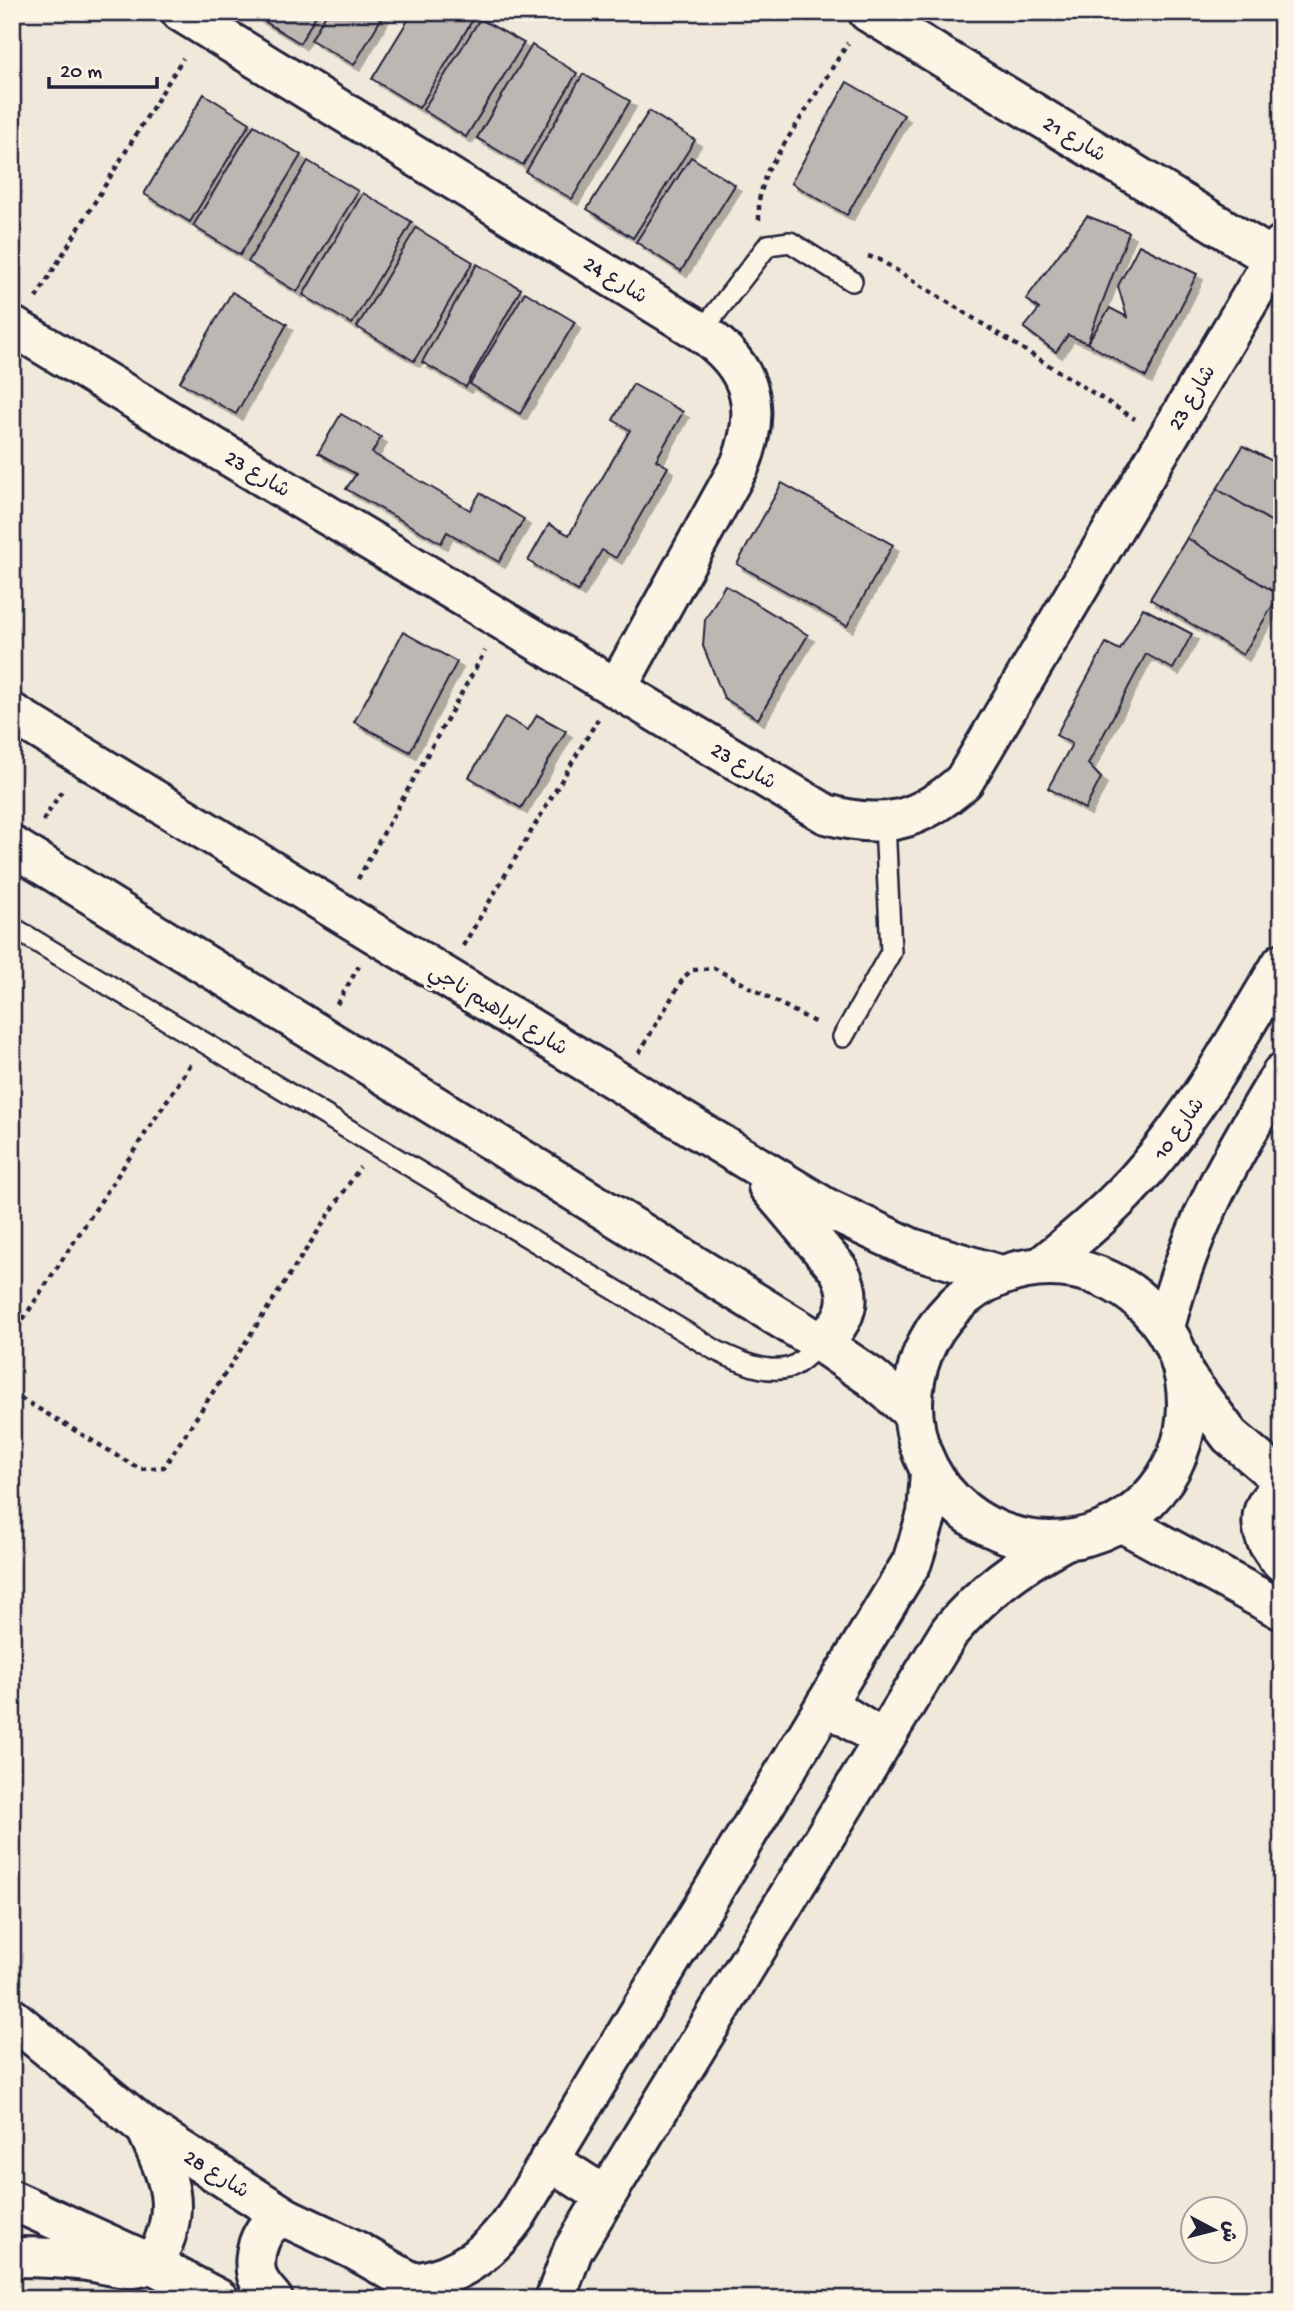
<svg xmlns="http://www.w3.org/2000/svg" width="1294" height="2311" viewBox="0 0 1294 2311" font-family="'Gochi Hand','Playpen Sans Arabic',sans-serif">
	<defs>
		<filter id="shadow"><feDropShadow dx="6" dy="6" stdDeviation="0" flood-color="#0004"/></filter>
	</defs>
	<rect width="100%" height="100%" fill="#efe8db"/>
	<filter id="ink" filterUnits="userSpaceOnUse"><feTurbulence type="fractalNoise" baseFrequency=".0143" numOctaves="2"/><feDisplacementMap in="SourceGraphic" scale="14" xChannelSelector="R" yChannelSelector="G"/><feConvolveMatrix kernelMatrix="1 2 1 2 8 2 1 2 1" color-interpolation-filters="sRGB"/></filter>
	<g filter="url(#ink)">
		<g fill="#bcb7b3" stroke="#22223b" stroke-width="2" filter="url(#shadow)">
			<polygon points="256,12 318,12 300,43 254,15"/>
			<polygon points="327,12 385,12 354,65 311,40"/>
			<polygon points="413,12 468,12 475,16 419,108 372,79"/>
			<polygon points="480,19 524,43 466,137 423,110"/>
			<polygon points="532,45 577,73 523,165 477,138"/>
			<polygon points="583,74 630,101 572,199 526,172"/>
			<polygon points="847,82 904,115 847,215 791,183"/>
			<polygon points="204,94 250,123 190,222 144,194"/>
			<polygon points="649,111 695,140 633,238 587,209"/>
			<polygon points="254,125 301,155 240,255 193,226"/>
			<polygon points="691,157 735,185 681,271 636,242"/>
			<polygon points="308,161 358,191 297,292 248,262"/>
			<polygon points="363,193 412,222 352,324 303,295"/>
			<polygon points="1087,216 1129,232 1087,343 1068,335 1056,352 1024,328 1039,309 1026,299"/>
			<polygon points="416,228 473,262 414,361 357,327"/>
			<polygon points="1139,245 1197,274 1146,377 1087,343 1110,308 1127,317 1118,286"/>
			<polygon points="477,264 521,289 466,387 422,362"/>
			<polygon points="232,292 287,324 236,414 180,382"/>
			<polygon points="525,292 575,322 520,414 470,384"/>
			<polygon points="633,384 683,412 656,460 668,467 616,558 602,550 578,591 528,561 549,524 569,535 630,430 613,420"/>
			<polygon points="341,414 381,437 372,453 470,510 480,493 524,519 499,562 447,532 441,543 346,489 356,474 318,453"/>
			<polygon points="1243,446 1282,466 1282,528 1217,489"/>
			<polygon points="782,483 893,545 847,626 737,564"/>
			<polygon points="1217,489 1282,528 1279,595 1187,538"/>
			<polygon points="1187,538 1279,595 1243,655 1150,599"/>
			<polygon points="725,585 808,635 758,719 724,698 703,646 705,620"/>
			<polygon points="1143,608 1192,634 1173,669 1146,654 1088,764 1101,778 1085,809 1048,788 1072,744 1056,735 1106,643 1120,650"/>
			<polygon points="403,632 457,662 410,752 354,722"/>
			<polygon points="537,715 566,731 521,808 469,777 505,717 528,730"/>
		</g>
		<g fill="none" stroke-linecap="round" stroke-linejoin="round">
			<g stroke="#22223b" stroke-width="24">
				<g id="service">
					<polyline points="701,332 768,245 790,242 852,281"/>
					<path d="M 12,927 L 717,1351 C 738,1361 767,1375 791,1367 C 802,1363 812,1350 821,1343"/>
					<polyline points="843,1037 891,952 885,823"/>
				</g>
			</g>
			<g stroke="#22223b" stroke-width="44">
				<g id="minor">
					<path d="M 181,12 L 701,332 C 752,367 763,408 740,465 L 617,688"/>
					<polyline points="868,12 1282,264"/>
					<path d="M 12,326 L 826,814 C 883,830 919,822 964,781 L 1282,245"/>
					<path d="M 1042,1266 C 1079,1236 1116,1205 1147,1168 C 1200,1106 1240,1033 1282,963"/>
					<path d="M 1165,1327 C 1191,1226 1228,1162 1282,1073"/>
					<polyline points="826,1704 883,1740"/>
					<polyline points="549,2160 605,2196"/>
					<path d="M 12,2257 C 37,2257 62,2258 87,2261 C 101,2263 116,2268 130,2268 C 143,2269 154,2262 160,2250 C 183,2203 166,2173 146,2128"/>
					<path d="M 416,2283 C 461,2275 490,2252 516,2216 L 912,1562 L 927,1514 L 930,1472"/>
					<path d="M 555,2299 L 573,2250 L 950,1631 C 983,1592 1017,1566 1062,1542"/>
				</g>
			</g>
			<g stroke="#22223b" stroke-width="44">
				<g id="tertiary">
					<polyline points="12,713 826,1208 911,1248 1000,1275"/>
					<polyline points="12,846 821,1343 871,1377 912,1412"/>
					<path d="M 768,1186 L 838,1269 C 855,1299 846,1321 821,1343"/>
					<circle cx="1050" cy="1404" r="137"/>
					<polyline points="1186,1377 1230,1436 1282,1480"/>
					<path d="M 1282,1489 C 1251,1508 1261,1541 1282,1562"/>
					<polyline points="1121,1522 1282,1610"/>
					<polyline points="12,2018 146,2128 287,2218 353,2249 441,2299"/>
					<polyline points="12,2200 150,2263 219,2299"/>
					<path d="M 273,2299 C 267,2292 260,2285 257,2276 C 251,2254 262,2219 287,2218"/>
				</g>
			</g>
			<g stroke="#22223b" stroke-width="4.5" stroke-dasharray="5 5" stroke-linecap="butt">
				<polyline points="759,220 759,200 766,173 848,43"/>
				<polyline points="868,256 880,260 1135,419"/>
				<polyline points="36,298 183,58"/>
				<polyline points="43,821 64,787"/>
				<polyline points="358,879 485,651"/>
				<polyline points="463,946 598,719"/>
				<polyline points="337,1004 359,966"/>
				<polyline points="639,1053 684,977 692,970 714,968 818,1024"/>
				<polyline points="12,1336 191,1064"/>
				<polyline points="12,1393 140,1469 164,1467 360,1167"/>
			</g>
			<use href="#service" stroke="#fcf5e5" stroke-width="19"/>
			<use href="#minor" stroke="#fcf5e5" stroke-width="38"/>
			<use href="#tertiary" stroke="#fcf5e5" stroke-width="38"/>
		</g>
	</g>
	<g text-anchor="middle" stroke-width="6" stroke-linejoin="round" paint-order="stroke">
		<g font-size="21" fill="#22223b" stroke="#fcf5e5">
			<text transform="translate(1075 138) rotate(31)" y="7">شارع 21</text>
			<text transform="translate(616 279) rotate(32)" y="7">شارع 24</text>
			<text transform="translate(1191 397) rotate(-59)" y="7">شارع 23</text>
			<text transform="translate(258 473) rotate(31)" y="7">شارع 23</text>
			<text transform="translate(744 765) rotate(31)" y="7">شارع 23</text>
			<text transform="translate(499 1009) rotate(31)" y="7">شارع ابراهيم ناجي</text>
			<text transform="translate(1178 1128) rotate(-54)" y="7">شارع 10</text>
			<text transform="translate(217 2173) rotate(32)" y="7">شارع 28</text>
		</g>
	</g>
	<rect width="1294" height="2311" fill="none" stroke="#fcf5e5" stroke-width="42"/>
	<rect x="21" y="21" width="1252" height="2269" fill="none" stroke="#22223b" stroke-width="2.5" filter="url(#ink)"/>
	<g transform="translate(1214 2230) rotate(97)"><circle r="33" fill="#fcf5e5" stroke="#a5a1a1" stroke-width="2"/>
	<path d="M0-5L12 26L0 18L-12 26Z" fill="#22223b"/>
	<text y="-10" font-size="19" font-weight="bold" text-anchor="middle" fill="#22223b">ش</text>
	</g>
	<path d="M49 77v10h108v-10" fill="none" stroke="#22223b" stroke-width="3.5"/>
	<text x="60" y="77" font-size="21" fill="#22223b" stroke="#fcf5e5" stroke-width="5" paint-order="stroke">20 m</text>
</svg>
